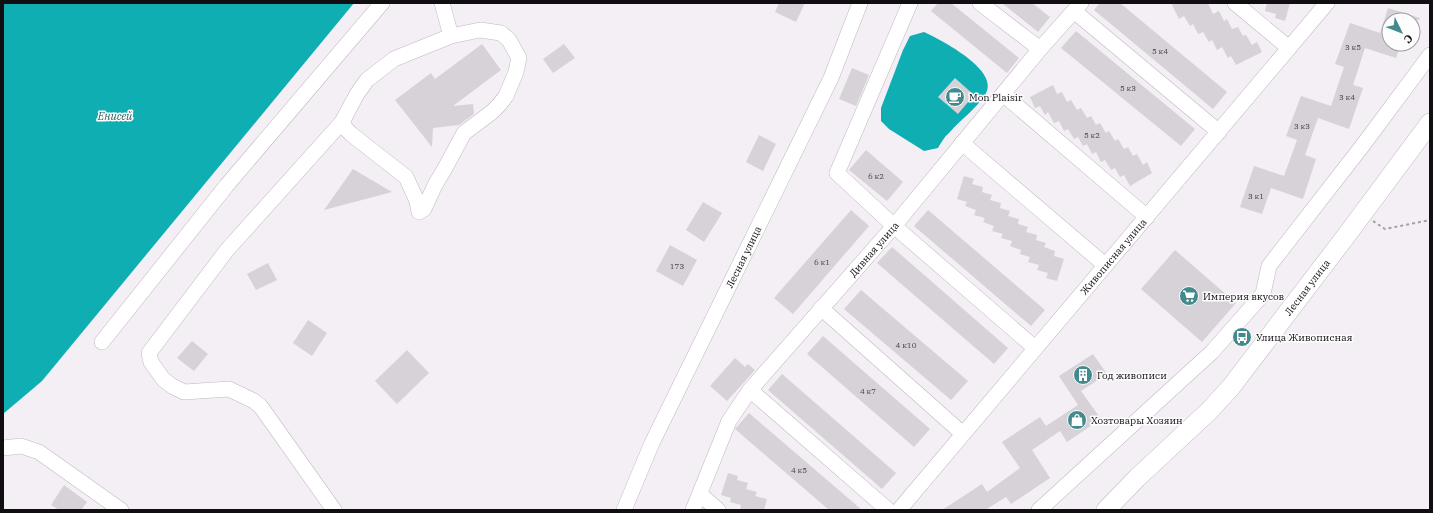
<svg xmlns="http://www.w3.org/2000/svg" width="1433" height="513" viewBox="0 0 1433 513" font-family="'IBM Plex Serif',serif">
	<rect width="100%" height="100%" fill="#f4eef5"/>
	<g fill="#0eaeb3">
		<polygon points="3,3 354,3 42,381 3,414"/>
		<path d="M 924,32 C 941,40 1002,71 985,95 C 976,109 960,120 949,133 C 944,137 941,143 938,148 L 924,151 L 889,129 L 881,121 L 881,108 L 903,50 L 910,36 Z"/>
	</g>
	<g fill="#d7d1d8">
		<polygon points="779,3 805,3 796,22 775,12"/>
		<polygon points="938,3 951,3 1019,58 1007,73 931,11"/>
		<polygon points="1002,3 1032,3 1050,17 1038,32"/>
		<polygon points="1100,3 1120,3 1227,92 1213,109 1094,10"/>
		<polygon points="1171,3 1208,3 1213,14 1219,11 1224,21 1227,19 1232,29 1238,27 1243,36 1246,35 1252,45 1257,42 1262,52 1236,65 1231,56 1228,58 1222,47 1217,50 1212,40 1209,42 1203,32 1198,34 1193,24 1190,26 1184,16 1179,19"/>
		<polygon points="1267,3 1290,3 1285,21 1275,18 1276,14 1265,11"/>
		<polygon points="1388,8 1420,18 1419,20 1389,20 1389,44 1401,44 1396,58 1365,48 1353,85 1363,88 1349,129 1318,118 1305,155 1316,159 1303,199 1271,188 1262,214 1240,207 1254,166 1284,176 1297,140 1286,136 1301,96 1331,106 1344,67 1335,64 1350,23 1380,33"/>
		<polygon points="1076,31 1195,129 1181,146 1061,48"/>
		<polygon points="482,44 501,70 453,106 473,104 474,114 459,125 433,128 432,147 395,100 431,73 435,79"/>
		<polygon points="564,44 575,58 553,73 543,59"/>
		<polygon points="852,68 869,75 856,106 839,99"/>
		<polygon points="955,78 974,95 958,114 938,97"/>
		<polygon points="1053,85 1057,94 1062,92 1067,102 1071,100 1077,110 1081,108 1087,118 1091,116 1096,125 1100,123 1106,133 1109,131 1115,141 1118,139 1124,149 1128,147 1133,156 1137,154 1143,165 1147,162 1152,173 1130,186 1124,175 1120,177 1115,168 1111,170 1105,160 1101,162 1096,152 1092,154 1087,144 1083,146 1078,137 1074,139 1068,129 1064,131 1059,121 1054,123 1048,112 1045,115 1040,106 1035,108 1030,97"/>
		<polygon points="759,135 776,144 763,171 746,162"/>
		<polygon points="866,150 903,182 887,201 849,170"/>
		<polygon points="353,169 392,192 324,210"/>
		<polygon points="964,176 974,179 972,184 983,187 982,192 992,195 990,200 1001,203 1000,208 1010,211 1008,216 1019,219 1018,224 1028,227 1026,232 1037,235 1036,240 1046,243 1044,247 1055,251 1054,256 1064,259 1057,281 1046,278 1048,273 1037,270 1039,265 1028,262 1030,257 1020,254 1021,250 1010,246 1012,241 1001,238 1003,234 992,231 994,226 983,222 985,218 974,215 976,210 965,206 967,202 957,199"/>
		<polygon points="703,202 722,213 704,242 686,230"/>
		<polygon points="851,210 869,226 793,314 774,298"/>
		<polygon points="928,210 1045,310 1031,326 914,226"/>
		<polygon points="670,245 697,260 683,286 656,271"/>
		<polygon points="892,247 1008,348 994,364 877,263"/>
		<polygon points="1175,250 1236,303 1202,342 1141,289"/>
		<polygon points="268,263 277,280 256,290 247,274"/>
		<polygon points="861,290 968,381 951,400 844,309"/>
		<polygon points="308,320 327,333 312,356 293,343"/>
		<polygon points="823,336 930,429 914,447 807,354"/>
		<polygon points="192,341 208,354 194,371 177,358"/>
		<polygon points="407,350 429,373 397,404 375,381"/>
		<polygon points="1093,354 1107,374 1081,391 1101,419 1067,442 1060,431 1032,450 1050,478 1011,504 1006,497 985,510 942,510 982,484 987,492 1020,468 1002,442 1040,417 1046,426 1078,405 1059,376"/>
		<polygon points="735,358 745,367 748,364 755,370 727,401 710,386"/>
		<polygon points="782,374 896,473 882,489 768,390"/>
		<polygon points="749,413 862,510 829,510 735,429"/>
		<polygon points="728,473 738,476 737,480 748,483 746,489 757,492 755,496 767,499 764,510 740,510 741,505 730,502 731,498 721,495"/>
		<polygon points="64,485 87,502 81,510 59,510 51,505"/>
	</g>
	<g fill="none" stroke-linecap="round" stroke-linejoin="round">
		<g stroke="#bfb9c0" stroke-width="16">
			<g id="minor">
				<polyline points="910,3 837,173 894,226 1035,348"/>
				<polyline points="980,3 1040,49"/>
				<polyline points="1235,3 1289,48"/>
				<polyline points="1074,11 1219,132"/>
				<polyline points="1003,94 1147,217"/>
				<polyline points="342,122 346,129 351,134 406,177 417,201 419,212 424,209 435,185 444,170 464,133 492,112 499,105 506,96 516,72 519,58 509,40 501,33 480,30 451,36 442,3"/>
				<polyline points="962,143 1105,265"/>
				<polyline points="821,308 963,434"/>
				<polyline points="102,342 227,185 382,3"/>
				<polyline points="750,390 888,510"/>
				<polyline points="3,448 21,446 39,452 121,510"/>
				<polyline points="700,494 718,510"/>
				<polyline points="334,510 261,407 254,401 229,389 184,392 172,386 163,379 151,362 149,353 227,250 342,122 357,94 367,80 394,59 451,36"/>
				<path id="s1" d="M 624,510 L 652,443 L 831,78 L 860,3"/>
				<path id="s2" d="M 693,510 L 729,421 L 750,390 L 894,226 L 1040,49 L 1081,3"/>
				<path id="s3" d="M 899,510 L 1327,3"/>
				<polyline points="1039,510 1212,352 1263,294 1269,266 1363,145 1430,55"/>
			</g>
		</g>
		<g stroke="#bfb9c0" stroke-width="20">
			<g id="major">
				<path id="s4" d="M 1106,510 L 1137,478 L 1209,411 L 1231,387 L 1346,236 L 1430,123"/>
			</g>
		</g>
		<polyline stroke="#a4a0a5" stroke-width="2" stroke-dasharray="3 3" stroke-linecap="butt" points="1373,221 1385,229 1430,220"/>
		<use href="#minor" stroke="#fff" stroke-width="15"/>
		<use href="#major" stroke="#fff" stroke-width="19"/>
	</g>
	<defs>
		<g id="cafe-disc" transform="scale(1)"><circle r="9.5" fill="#428a8c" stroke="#fefdfe"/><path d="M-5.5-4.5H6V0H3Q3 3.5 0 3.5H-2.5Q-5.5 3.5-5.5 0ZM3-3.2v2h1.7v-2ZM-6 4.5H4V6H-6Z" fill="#fff"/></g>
		<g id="supermarket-disc" transform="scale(1)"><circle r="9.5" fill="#428a8c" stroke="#fefdfe"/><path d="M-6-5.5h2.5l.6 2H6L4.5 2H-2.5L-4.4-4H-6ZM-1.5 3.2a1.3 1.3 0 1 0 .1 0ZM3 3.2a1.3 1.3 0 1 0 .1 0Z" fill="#fff"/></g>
		<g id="bus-disc" transform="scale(1)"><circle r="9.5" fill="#428a8c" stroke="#fefdfe"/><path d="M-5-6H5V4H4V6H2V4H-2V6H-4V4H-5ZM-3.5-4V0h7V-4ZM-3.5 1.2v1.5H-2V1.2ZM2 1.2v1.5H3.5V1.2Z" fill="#fff"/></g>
		<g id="building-disc" transform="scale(1)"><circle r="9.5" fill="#428a8c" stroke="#fefdfe"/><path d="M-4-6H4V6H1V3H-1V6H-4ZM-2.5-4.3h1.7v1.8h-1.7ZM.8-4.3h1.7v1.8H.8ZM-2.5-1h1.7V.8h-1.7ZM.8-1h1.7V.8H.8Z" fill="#fff"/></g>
		<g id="shop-disc" transform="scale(1)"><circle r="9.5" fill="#428a8c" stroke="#fefdfe"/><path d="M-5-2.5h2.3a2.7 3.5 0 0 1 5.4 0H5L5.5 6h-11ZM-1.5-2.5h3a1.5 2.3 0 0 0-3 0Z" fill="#fff"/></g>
	</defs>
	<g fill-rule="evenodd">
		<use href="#cafe-disc" x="955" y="97"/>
		<use href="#supermarket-disc" x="1189" y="296"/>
		<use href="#bus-disc" x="1242" y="337"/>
		<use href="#building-disc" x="1083" y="375"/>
		<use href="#shop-disc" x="1077" y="420"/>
	</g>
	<g text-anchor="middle" stroke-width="3" stroke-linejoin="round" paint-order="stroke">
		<g font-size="8" fill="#423f42">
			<text x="1353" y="50">3 к5</text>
			<text x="1160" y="54">5 к4</text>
			<text x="1128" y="91">5 к3</text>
			<text x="1347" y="100">3 к4</text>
			<text x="1302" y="129">3 к3</text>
			<text x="1092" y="138">5 к2</text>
			<text x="876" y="179">6 к2</text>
			<text x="1256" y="199">3 к1</text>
			<text x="822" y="265">6 к1</text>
			<text x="677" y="269">173</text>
			<text x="906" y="348">4 к10</text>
			<text x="868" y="394">4 к7</text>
			<text x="799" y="473">4 к5</text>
		</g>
		<g font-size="10" fill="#100e10" stroke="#fefdfe" text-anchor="start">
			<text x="969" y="101">Mon Plaisir</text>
			<text x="1203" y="300">Империя вкусов</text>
			<text x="1256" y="341">Улица Живописная</text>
			<text x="1097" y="379">Год живописи</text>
			<text x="1091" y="424">Хозтовары Хозяин</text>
		</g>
		<g font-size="10" fill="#100e10" stroke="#fefdfe">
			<text dy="4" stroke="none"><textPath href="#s2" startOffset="321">Дивная улица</textPath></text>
			<text dy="4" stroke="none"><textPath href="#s1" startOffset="280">Лесная улица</textPath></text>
			<text dy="4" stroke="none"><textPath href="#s3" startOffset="332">Живописная улица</textPath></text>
			<text dy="4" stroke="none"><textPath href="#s4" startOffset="301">Лесная улица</textPath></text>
		</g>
		<g font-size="11" font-style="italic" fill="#2b6264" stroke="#fefdfe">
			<text x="115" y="120">Енисей</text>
		</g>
	</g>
	<rect width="1433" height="513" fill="none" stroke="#100e10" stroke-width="8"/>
	<g transform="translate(1401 32) rotate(133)"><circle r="19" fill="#fefdfe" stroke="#9f9d9f"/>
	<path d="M0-3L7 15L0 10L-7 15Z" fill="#428a8c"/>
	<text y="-6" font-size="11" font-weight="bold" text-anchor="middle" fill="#100e10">С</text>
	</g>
</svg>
